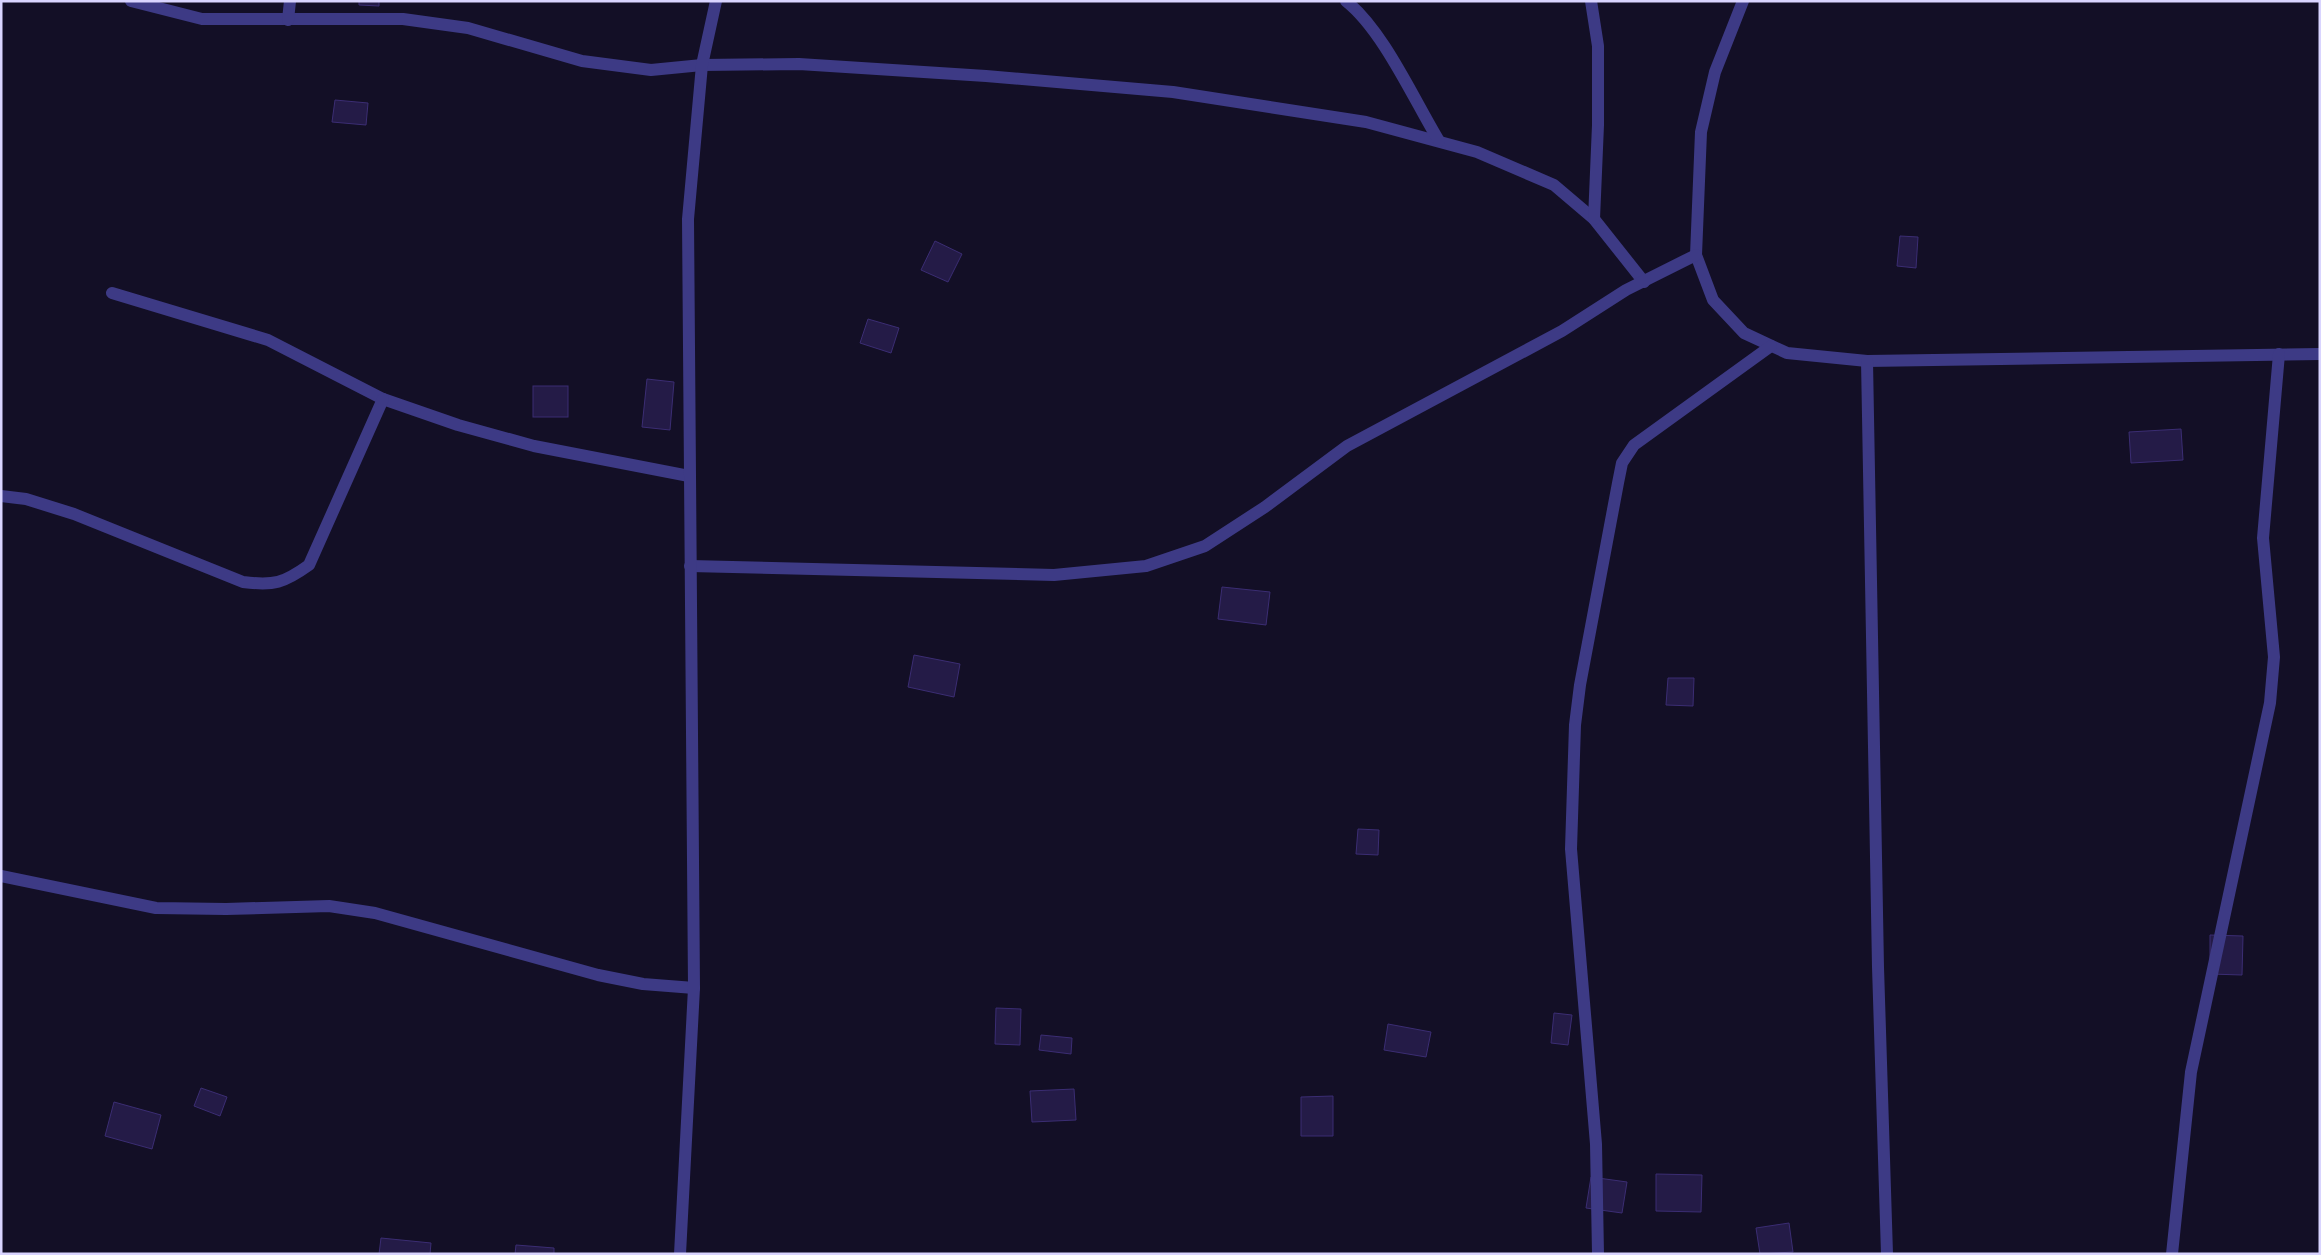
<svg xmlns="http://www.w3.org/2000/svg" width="2321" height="1255" viewBox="0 0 2321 1255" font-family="Cabin,sans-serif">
	<rect width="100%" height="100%" fill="#130f26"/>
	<g fill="#241b47" stroke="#3b2d73">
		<polygon points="359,1 379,1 379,6 359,5"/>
		<polygon points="335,100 368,103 366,125 332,122"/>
		<polygon points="1900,236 1918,237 1916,268 1897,266"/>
		<polygon points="935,241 962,254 948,282 921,270"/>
		<polygon points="868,319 899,328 891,353 860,343"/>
		<polygon points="647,379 674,382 670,430 642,427"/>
		<rect x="533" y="386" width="35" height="31"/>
		<polygon points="2181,429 2183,460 2131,463 2129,432"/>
		<polygon points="1222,587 1270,592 1266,625 1218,619"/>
		<polygon points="914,655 960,664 954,697 908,687"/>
		<polygon points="1668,678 1694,678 1693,706 1666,705"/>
		<polygon points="1358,829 1379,830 1378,855 1356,854"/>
		<polygon points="2210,935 2243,936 2242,975 2210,974"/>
		<polygon points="996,1008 1021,1009 1020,1045 995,1044"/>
		<polygon points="1554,1013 1572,1015 1568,1045 1551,1043"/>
		<polygon points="1388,1024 1431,1032 1426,1057 1384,1050"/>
		<polygon points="1041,1035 1072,1038 1071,1054 1039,1050"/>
		<polygon points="201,1088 227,1097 220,1116 194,1106"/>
		<polygon points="1074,1089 1076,1120 1032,1122 1030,1091"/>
		<polygon points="1333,1096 1333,1136 1301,1136 1301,1097"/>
		<polygon points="114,1102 161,1115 152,1149 105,1136"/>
		<polygon points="1656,1174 1702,1175 1701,1212 1656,1211"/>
		<polygon points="1591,1177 1627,1182 1622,1213 1586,1208"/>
		<polygon points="1789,1223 1793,1252 1760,1254 1756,1228"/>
		<polygon points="381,1238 431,1243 430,1254 379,1254"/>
		<polygon points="516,1245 554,1248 554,1254 515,1254"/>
	</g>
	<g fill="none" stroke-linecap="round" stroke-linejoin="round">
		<g stroke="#3d3a85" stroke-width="12">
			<polyline points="131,1 202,19 403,19 468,28 582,61 651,70 702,65 799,64 986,76 1173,92 1366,122 1477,152 1554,185 1594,219 1644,282"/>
			<path d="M 1346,1 C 1383,30 1414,100 1439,141"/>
			<polyline points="1591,1 1598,46 1598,125 1594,219"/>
			<polyline points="1743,1 1715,72 1701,132 1696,255 1713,300 1744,333 1787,353 1867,361 2320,354"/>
			<polyline points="288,20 290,1"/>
			<polyline points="112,293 268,340 383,399 458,425 534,446 689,476"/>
			<polyline points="1867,361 1878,967 1887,1254"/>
			<path d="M 1,496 L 26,499 L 74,514 L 243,582 C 274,586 284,583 309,565 L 383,399"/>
			<polyline points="690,566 1054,575 1146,566 1205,546 1265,507 1347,446 1562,331 1626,290 1696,255"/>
			<polyline points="1,876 156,908 226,909 329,906 375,913 598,975 643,984 694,988"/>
			<polyline points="680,1254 694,988 688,219 702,65 716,1"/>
			<polyline points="1598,1254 1596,1144 1571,849 1575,725 1580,685 1618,483 1622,463 1634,445 1771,346"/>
			<polyline points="2172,1254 2191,1072 2270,703 2274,657 2263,538 2279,354"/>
		</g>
	</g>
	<rect width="2321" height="1255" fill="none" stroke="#d9d4ff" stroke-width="5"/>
</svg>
